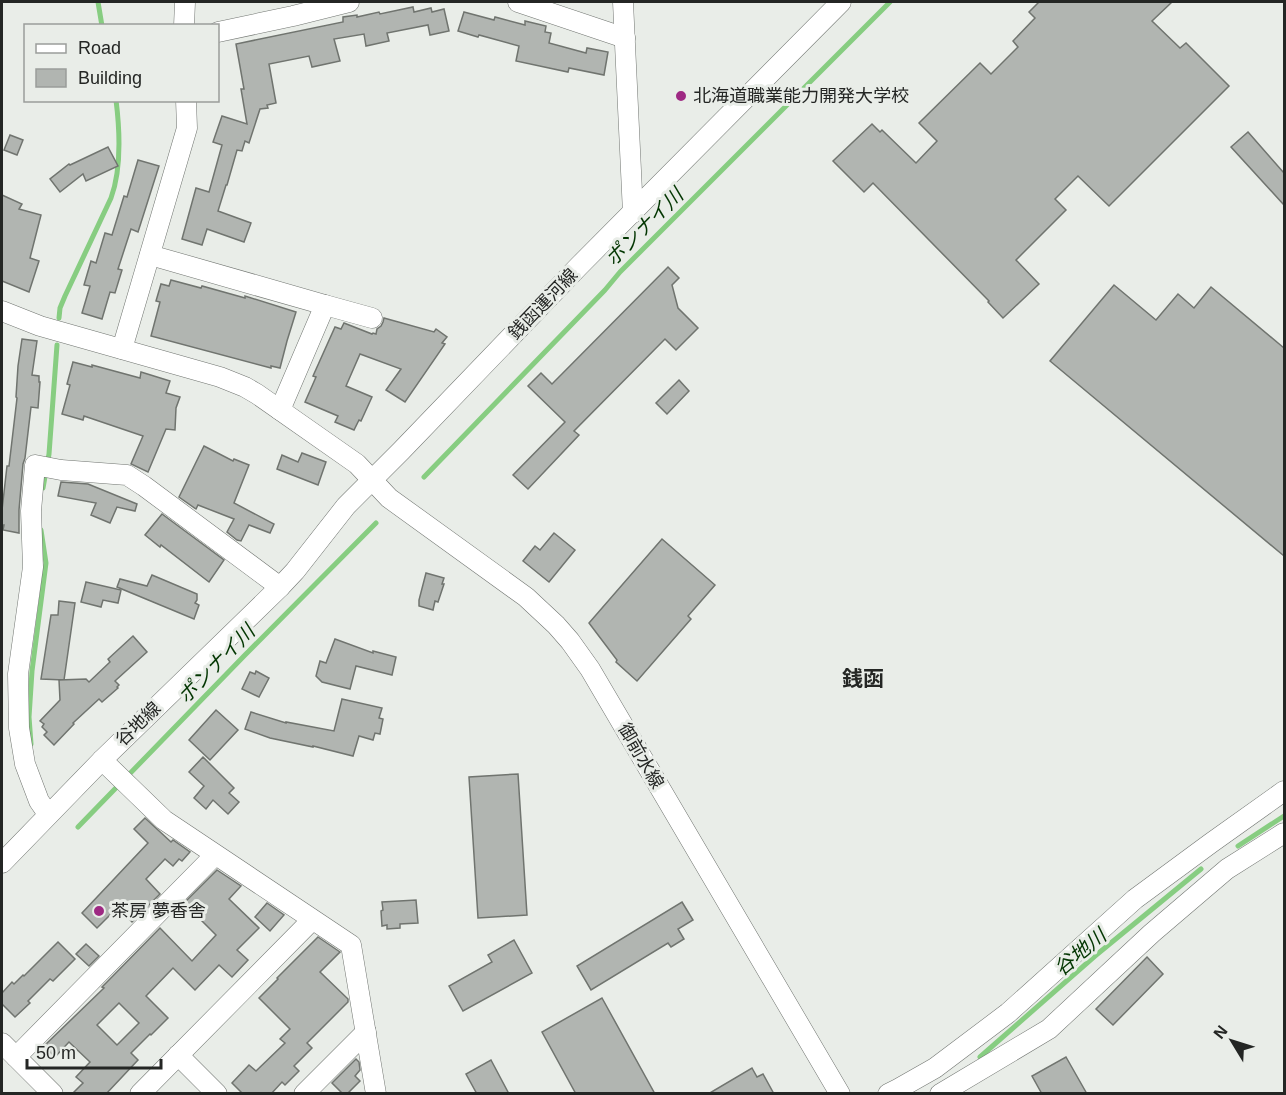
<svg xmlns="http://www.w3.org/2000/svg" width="1286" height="1095" viewBox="0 0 1286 1095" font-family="Helvetica,'Noto Sans JP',sans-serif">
	<rect width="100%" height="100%" fill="#e9ede8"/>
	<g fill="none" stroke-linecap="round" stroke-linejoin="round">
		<g stroke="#87cd81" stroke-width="5">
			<polyline points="98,2 102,26"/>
			<path d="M 59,318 L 60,308 L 65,296 L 111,198 C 122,168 120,132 116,100"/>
			<polyline points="424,477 605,290 620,272 890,2"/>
			<polyline points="43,488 49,454 57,345"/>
			<polyline points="31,744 29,717 32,671 46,563 41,530"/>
			<polyline points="78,827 244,656 376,523"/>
			<polyline points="1238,846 1284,816"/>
			<polyline points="980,1057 1095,956 1201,869"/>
		</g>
	</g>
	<g fill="#b1b5b1" stroke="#70746f" stroke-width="1.5" fill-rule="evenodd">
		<polygon points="1039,2 1172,2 1152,21 1180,48 1186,43 1229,86 1109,206 1078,176 1055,199 1066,210 1016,260 1039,284 1003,318 988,302 989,301 873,183 864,192 833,161 872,124 880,132 882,130 916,163 937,141 919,123 980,63 991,74 1018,47 1013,41 1035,18 1029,12"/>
		<polygon points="413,7 414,12 431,8 432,12 444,9 449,31 430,35 428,25 387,33 389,41 366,46 364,34 334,39 340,61 312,67 309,56 269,64 276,103 267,105 268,108 260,109 249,143 245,141 242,151 237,150 227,185 226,185 218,211 251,223 244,242 207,229 202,245 182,239 196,188 209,192 222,145 213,142 222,116 247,124 241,89 244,89 236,44 343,22 343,17 357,15 357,17 379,12 380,14"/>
		<polygon points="464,12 494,20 495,17 525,25 525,21 546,26 545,32 551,33 549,43 586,53 587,48 608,52 604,75 569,68 568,72 516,61 519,46 479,35 478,37 458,31"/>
		<polygon points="1248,132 1284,173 1284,205 1231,147"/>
		<polygon points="10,135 23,140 17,155 4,150"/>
		<polygon points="108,147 118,166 86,181 83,174 60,192 50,179 69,164 70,165"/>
		<polygon points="138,160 159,166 138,232 131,229 118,269 122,270 115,293 110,292 102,319 82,313 90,286 84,285 91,261 96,263 105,233 112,235 124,196 127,197"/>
		<polygon points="2,195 22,204 19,209 41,215 30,258 39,261 29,292 2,281"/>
		<polygon points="668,267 679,278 672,285 678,308 698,328 676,350 665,339 574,431 579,435 528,489 513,475 565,422 528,386 541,373 552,384"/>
		<polygon points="171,280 201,288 202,286 245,298 245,296 296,312 287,341 280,368 271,366 271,368 151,336 160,302 156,301 161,284 169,286"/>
		<polygon points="1114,285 1156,320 1178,294 1194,308 1211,287 1284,348 1284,556 1050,361"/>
		<polygon points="384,318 434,332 436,329 447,337 442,343 445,344 405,402 386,390 401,369 360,354 346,386 372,397 361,421 359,420 354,430 335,422 338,416 305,402 316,377 313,376 335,327 341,329 344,323 372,334 373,333 376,334 377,329 381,326 383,322"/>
		<polygon points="22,339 37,341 32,375 39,376 39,382 40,382 38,408 31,407 25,458 23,464 19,510 19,533 3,530 4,525 2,525 2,510 7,466 9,466 17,398 16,397 18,366"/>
		<polygon points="73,362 92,367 92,365 140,378 141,372 170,381 166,393 180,397 176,408 175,430 166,429 148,472 131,464 143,436 84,416 83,420 62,414 70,385 67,384"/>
		<polygon points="679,380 689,391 667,414 656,403"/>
		<polygon points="204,446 233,461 234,459 249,465 234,503 274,524 270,533 249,525 241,541 237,540 227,532 234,519 198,505 196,509 179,497"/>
		<polygon points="302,453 326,462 318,485 277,469 282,455 298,462"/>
		<polygon points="61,482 88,484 137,504 135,511 117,507 110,523 91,515 96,503 58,496"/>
		<polygon points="162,514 224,560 209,582 161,545 160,547 145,535"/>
		<polygon points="554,533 575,550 549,582 523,561 535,546 540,550"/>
		<polygon points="662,539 715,585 688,616 691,619 637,681 616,662 617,660 589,623"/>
		<polygon points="426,573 444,578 442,584 444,584 438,602 435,601 433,610 419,606 419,600"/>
		<polygon points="152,575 197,594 197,600 195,603 199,605 194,619 117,587 120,579 147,586"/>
		<polygon points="86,582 121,590 118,603 103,600 101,607 81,602"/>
		<polygon points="59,601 75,603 64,680 41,679 51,615 58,615"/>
		<polygon points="133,636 147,652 115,681 119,685 117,687 118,688 102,702 99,699 73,723 74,724 54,745 44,735 47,732 42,727 44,724 40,721 60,700 59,680 86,679 89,682 110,662 108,659"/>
		<polygon points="335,639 373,653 373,651 396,657 392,675 356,666 350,689 322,682 316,676 320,661 326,663"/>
		<polygon points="256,671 269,678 259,697 242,689 250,672 255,674"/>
		<polygon points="342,699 382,708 379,718 383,719 380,734 375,733 373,740 359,736 353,756 313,746 313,747 270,738 245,729 251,712 286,723 286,722 334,731"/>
		<polygon points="216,710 238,730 210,760 189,740"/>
		<polygon points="203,757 234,788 229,793 239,802 228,814 213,800 206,809 194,798 204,786 189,772"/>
		<polygon points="518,774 527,915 478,918 469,777"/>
		<polygon points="145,818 171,842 173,840 190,852 182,861 179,859 173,866 165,859 146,879 160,894 132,922 118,907 97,928 82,913 148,843 134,829"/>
		<path d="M 217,870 L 241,886 L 229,899 L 259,928 L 237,950 L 248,960 L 232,977 L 219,965 L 195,990 L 173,968 L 146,996 L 168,1018 L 151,1035 L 150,1034 L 131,1053 L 138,1060 L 106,1094 L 72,1094 L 83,1083 L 76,1077 L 90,1062 L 69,1042 L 55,1057 L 44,1046 L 104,988 L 102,987 L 107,982 L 160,928 L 192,961 L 216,935 L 184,903 ZM 119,1003 L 139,1023 L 117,1045 L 97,1025 Z"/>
		<polygon points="416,900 418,923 400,924 400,928 387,929 387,925 382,926 381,911 383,910 382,902"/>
		<polygon points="682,902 693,920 678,929 684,939 671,947 668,943 591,990 577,966"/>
		<polygon points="267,903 284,915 270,931 255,917"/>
		<polygon points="318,937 340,952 320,972 348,999 348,1002 307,1043 312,1048 294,1066 299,1071 285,1085 282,1082 271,1094 243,1094 232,1083 249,1065 256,1071 285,1043 280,1039 290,1029 259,998 278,979 277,978"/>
		<polygon points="514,940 532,973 463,1011 449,986 492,962 488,955"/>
		<polygon points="58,942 75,959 53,981 50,979 28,1001 30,1003 15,1017 2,1004 2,993 12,982 14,984 23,975 24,976"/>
		<polygon points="86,944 99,956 89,966 76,954"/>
		<polygon points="1147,957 1163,974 1113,1025 1096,1009"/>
		<polygon points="602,998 655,1094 576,1094 542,1032"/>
		<polygon points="1066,1057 1087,1094 1042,1094 1032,1076"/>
		<polygon points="356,1059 359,1062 360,1070 355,1076 360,1081 347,1094 343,1094 332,1083"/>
		<polygon points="491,1060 509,1094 477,1094 466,1074"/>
		<polygon points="752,1068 757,1077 763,1074 774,1094 708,1094"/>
	</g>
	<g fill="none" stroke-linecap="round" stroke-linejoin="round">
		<g stroke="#717571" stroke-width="21">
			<g id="minor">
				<polyline points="518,2 625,38"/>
				<polyline points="623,2 633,213"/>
				<polyline points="184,26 185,2"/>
				<polyline points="218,32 293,16 349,2"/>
				<polyline points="150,255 325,305 280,410"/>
				<polyline points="325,305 372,318"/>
				<polyline points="2,311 40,326 220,377 245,387 257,394 357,464 389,498 526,597 556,625 570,641 590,669 840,1094"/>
				<polyline points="122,349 187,128 186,100"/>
				<polyline points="102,760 164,820 351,945 376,1094"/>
				<polyline points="48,814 39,801 25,764 19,728 18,674 33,567 31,511 35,465 61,470 127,475 144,486 280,587"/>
				<polyline points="2,863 102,760 280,587 295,571 346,506 401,451 579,266 841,2"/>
				<polyline points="2,1043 53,1094"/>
				<polyline points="178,1055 217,1094"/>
				<polyline points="16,1057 215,855"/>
				<polyline points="140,1094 312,920"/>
				<polyline points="304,1094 366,1032"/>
				<polyline points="888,1094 898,1089 935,1068 1008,1013 1135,899 1211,843 1284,791"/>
				<polyline points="940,1094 1049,1029 1152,933 1227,869 1284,833"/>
			</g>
		</g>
		<use href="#minor" stroke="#fff" stroke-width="20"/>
	</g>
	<g fill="#9e2983" stroke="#e9ede8" stroke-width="2">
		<circle cx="681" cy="96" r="6"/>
		<circle cx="99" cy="911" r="6"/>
	</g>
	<g text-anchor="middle" stroke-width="6" stroke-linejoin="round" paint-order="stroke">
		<g font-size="18" fill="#242624" stroke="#e9ede8" text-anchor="start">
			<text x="693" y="102">北海道職業能力開発大学校</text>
			<text x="111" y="917">茶房 夢香舎</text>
		</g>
		<g font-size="18" fill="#242624" stroke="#e9ede8">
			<text transform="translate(543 304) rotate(-46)" y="6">銭函運河線</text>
			<text transform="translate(138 724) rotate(-44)" y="6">谷地線</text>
			<text transform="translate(641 756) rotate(60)" y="6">御前水線</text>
		</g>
		<g font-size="20" font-style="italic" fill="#033602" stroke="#e9ede8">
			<text transform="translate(644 227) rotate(-45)" y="7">ポンナイ川</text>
			<text transform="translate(216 664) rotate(-46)" y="7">ポンナイ川</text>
			<text transform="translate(1080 952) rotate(-40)" y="7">谷地川</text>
		</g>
		<g font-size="21" font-weight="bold" fill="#242624" stroke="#e9ede8">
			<text x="863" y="686">銭函</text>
		</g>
	</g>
	<rect width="1286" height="1095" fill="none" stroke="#242624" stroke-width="6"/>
	<rect x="24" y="24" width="195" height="78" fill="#e9ede8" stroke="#9a9d9a" stroke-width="1.5"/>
	<rect x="36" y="44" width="30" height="9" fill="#ffffff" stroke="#9a9d9a" stroke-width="1.5"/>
	<text x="78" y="54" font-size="18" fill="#242624">Road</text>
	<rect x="36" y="69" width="30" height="18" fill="#b1b5b1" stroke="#9a9d9a" stroke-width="1.5"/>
	<text x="78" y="84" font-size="18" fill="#242624">Building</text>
	<g transform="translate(1232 1041) rotate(308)" stroke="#e9ede8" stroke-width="4.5" paint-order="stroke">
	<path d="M0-4.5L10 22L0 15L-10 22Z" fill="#242624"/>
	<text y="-9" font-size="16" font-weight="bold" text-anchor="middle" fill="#242624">N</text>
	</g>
	<path d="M27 1059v9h134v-9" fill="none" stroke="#242624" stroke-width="3"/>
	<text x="36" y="1059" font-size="18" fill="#242624" stroke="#e9ede8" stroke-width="4.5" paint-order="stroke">50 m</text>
</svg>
